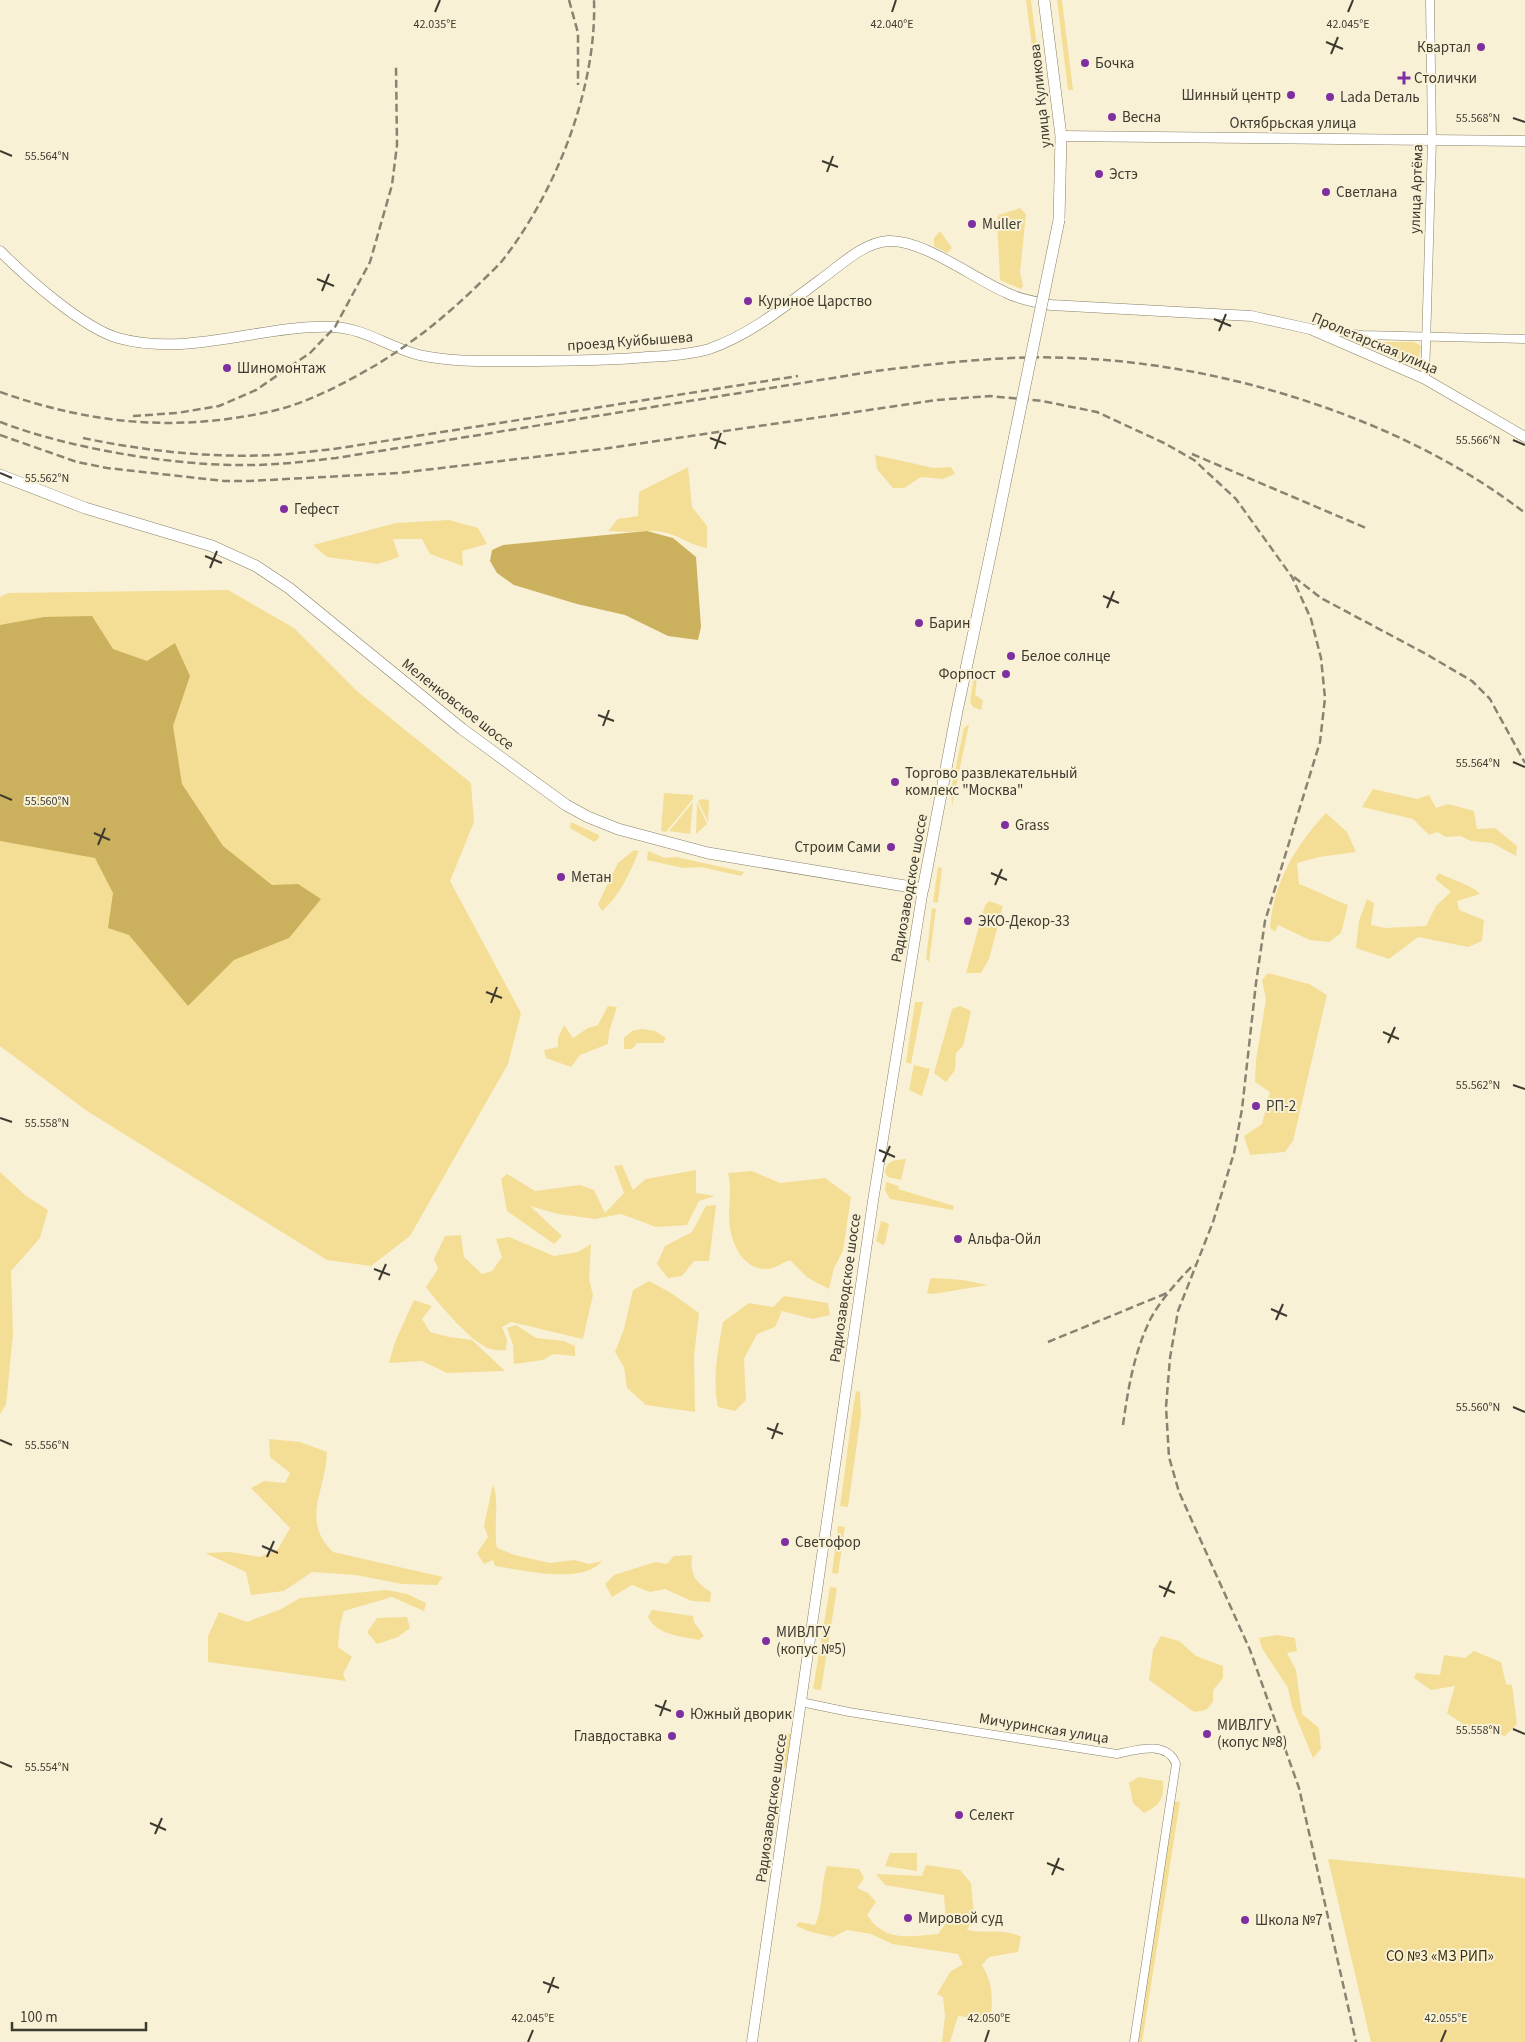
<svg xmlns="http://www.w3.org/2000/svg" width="1525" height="2042" viewBox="0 0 1525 2042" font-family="'Source Sans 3',sans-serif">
	<rect width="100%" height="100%" fill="#f9f1d6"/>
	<g fill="#f4de95">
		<polygon points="1026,0 1031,0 1041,78 1036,79"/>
		<polygon points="1057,0 1062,0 1073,90 1068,90"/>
		<polygon points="1020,208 1026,214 1020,272 1023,286 1021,289 1000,280 997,218 999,215"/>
		<polygon points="940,231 952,248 947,253 934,246 934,238"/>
		<polygon points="1382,342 1414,342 1421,346 1418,363 1413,365 1380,351 1379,346"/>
		<polygon points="875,455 934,468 951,467 955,474 943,479 921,477 904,488 893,488 877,469"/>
		<path d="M 688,467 L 692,507 L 707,526 L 707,548 C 693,546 683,538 670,534 C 653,528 643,532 627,532 C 620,532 615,531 608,531 L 618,519 L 638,516 L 639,492 Z"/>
		<polygon points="449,520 478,528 487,544 462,551 463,566 430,554 422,539 393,539 399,557 378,564 327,557 313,545 396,523"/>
		<polygon points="228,590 294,628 358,692 471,783 474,822 450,881 521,1013 508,1064 410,1236 371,1266 327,1260 87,1111 0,1046 0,597 8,593"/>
		<polygon points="974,677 977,678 975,695 983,700 981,710 973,707 970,702"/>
		<polygon points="969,724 952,806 951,790 964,728"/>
		<polygon points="1373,789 1417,799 1429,795 1436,808 1448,804 1474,811 1477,829 1495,828 1517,846 1516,856 1492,843 1471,841 1460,836 1446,837 1437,832 1429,835 1413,819 1362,807"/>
		<polygon points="664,793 693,795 693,799 666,832 661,831"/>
		<polygon points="701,799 709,800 708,822 698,801"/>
		<polygon points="693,802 690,834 669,831"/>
		<polygon points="697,802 707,824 696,834"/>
		<path d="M 1326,813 L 1347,832 L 1356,852 L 1319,857 L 1297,863 L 1299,884 C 1316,890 1331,899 1348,905 L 1341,933 L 1329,942 L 1310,940 L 1278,925 L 1275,932 L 1270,928 C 1273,883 1296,845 1326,813 Z"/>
		<polygon points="571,822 599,835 599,838 594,842 570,828"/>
		<polygon points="916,824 921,824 916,855 911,862"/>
		<path d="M 634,850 L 639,851 C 630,872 620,896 602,911 L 598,904 L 618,863 Z"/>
		<polygon points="648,851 665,858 676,857 744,872 741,876 701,867 683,868 647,860"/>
		<polygon points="938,867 942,868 938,903 933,902"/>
		<path d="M 1439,873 C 1453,881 1469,883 1480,894 L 1457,901 L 1459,910 L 1484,920 L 1482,941 L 1468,947 L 1418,937 L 1389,959 L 1356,948 L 1359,921 L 1367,899 L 1374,903 L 1371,925 L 1385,928 L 1426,926 L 1436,906 L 1451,892 L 1435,879 Z"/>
		<polygon points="989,901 1003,906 989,959 981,973 966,973 985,905"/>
		<polygon points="932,908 936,909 929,962 926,959"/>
		<polygon points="1268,973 1309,984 1327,995 1293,1141 1285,1152 1250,1155 1244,1136 1262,1124 1270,1092 1255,1082 1256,1060 1266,999 1262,980"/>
		<polygon points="915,1002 923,1002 911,1064 906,1062"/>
		<polygon points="608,1006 617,1007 609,1032 608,1044 580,1055 571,1067 546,1058 544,1050 558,1047 558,1038 564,1025 573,1038 588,1028 598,1025"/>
		<polygon points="960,1006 971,1011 963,1046 956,1053 955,1070 946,1082 934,1073 952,1009"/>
		<polygon points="642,1029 655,1031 666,1038 663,1043 637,1043 632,1049 624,1049 624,1038 632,1031"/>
		<polygon points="914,1065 930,1069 922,1096 909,1090"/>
		<path d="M 906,1159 L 901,1180 L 888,1177 L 885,1173 C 887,1159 893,1161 906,1159 Z"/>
		<polygon points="622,1165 633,1190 646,1179 696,1170 696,1193 715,1196 699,1201 687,1225 656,1227 621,1214 595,1219 558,1214 530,1206 562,1236 554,1244 507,1211 501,1179 507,1174 535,1191 580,1185 594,1190 605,1213 624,1193 614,1166"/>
		<path d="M 752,1171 L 780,1183 L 825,1178 L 851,1197 L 843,1251 L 834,1268 L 829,1289 L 808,1278 L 790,1260 C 782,1263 773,1270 764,1269 C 739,1267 729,1237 729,1216 C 729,1200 732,1188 728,1173 Z"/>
		<polygon points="0,1172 26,1196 48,1210 40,1238 11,1271 13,1334 6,1405 0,1414"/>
		<polygon points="886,1182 899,1186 898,1189 954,1206 953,1210 890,1199 885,1190"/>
		<polygon points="716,1205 709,1261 694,1261 682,1276 668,1278 657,1264 665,1246 692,1232 706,1206"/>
		<polygon points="881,1221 889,1224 885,1243 883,1245 876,1241"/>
		<path d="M 461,1235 L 464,1257 L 482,1274 L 492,1271 L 502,1257 L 496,1239 L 509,1237 L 554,1256 L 578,1252 L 591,1244 L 589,1279 L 593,1295 L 583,1339 L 511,1322 L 502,1327 L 507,1339 L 506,1350 C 501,1350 495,1351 491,1349 C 472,1344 438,1303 426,1287 L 438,1269 L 434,1259 L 445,1236 Z"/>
		<polygon points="934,1278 963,1280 988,1285 933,1294 927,1293 930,1279"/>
		<polygon points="649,1281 671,1293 699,1313 694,1356 695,1412 646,1405 627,1388 624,1367 615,1352 624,1329 633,1290"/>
		<path d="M 784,1296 L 828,1303 L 830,1315 L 813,1319 L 782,1311 L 775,1327 L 757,1334 L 744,1359 L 746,1400 L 735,1411 L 718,1407 C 712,1378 718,1350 723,1322 L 749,1303 L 773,1307 Z"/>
		<polygon points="414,1300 432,1306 422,1319 430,1332 449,1337 472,1340 505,1371 447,1373 422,1361 389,1363 395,1342"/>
		<polygon points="516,1325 536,1338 564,1341 575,1346 575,1356 553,1354 543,1360 514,1364 513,1345 507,1328"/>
		<path d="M 856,1391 L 860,1392 L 861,1415 L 848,1507 L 840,1506 C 846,1467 849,1430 856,1391 Z"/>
		<path d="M 269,1439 L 300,1442 L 327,1452 C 326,1491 300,1520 333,1552 L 443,1577 L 437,1585 L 402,1584 L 356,1575 L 312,1572 L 284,1591 L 251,1595 L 246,1572 L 205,1553 L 230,1552 L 260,1557 L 278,1549 L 290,1528 L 251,1488 L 264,1481 L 285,1483 L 290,1473 L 270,1457 Z"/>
		<path d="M 493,1484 C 500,1505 493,1526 497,1548 L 514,1555 L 550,1563 L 574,1560 L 589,1564 L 602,1561 C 583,1585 522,1570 495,1566 L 493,1560 L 484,1564 L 477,1553 L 488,1537 L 484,1526 Z"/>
		<polygon points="838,1526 845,1527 838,1574 832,1573"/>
		<path d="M 692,1555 C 690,1575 695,1582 711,1592 L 710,1602 L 692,1601 L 665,1589 L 650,1592 L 632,1585 L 612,1597 L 605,1584 L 614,1575 L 655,1562 L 667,1564 L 674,1556 Z"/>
		<polygon points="830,1587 837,1588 821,1690 813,1689"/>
		<polygon points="387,1590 407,1594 426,1603 424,1611 392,1597 344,1611 340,1625 338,1647 352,1657 343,1674 346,1681 208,1662 208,1636 219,1612 247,1622 281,1609 300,1598"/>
		<path d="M 652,1610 L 693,1616 L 694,1622 L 704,1636 L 699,1640 C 680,1636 657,1635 648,1617 Z"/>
		<polygon points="407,1617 410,1628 398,1637 377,1644 367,1632 377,1618"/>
		<polygon points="1277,1635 1295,1638 1297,1651 1287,1653 1296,1670 1302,1714 1319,1728 1321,1749 1313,1758 1292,1707 1288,1688 1262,1648 1259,1638"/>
		<polygon points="1161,1636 1179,1641 1196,1656 1223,1666 1223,1678 1213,1690 1213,1702 1206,1710 1194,1712 1149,1680 1153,1650"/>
		<polygon points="1474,1651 1501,1662 1506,1684 1512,1685 1517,1724 1505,1736 1469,1728 1447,1713 1455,1686 1431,1690 1414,1678 1416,1673 1440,1675 1444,1655 1465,1658"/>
		<polygon points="785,1733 791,1734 786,1767 779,1772"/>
		<path d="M 1139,1777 L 1163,1781 C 1164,1799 1160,1805 1144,1813 L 1133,1803 L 1129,1783 Z"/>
		<polygon points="1174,1801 1180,1802 1142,2042 1136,2042"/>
		<polygon points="890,1853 917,1853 917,1871 885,1866"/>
		<polygon points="1328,1859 1525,1878 1525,2042 1371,2042"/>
		<path d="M 926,1865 L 960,1870 L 971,1883 L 974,1917 L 967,1930 C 986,1934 1004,1928 1021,1937 L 1018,1952 L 989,1957 L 982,1965 C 992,1982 993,1996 991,2016 L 974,2018 L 958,2016 L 950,2042 L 942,2042 L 945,2016 L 943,1997 L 937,1994 L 950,1972 L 963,1964 L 958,1954 L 892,1944 L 871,1934 L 847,1930 L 833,1937 L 811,1932 L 796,1926 L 799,1922 L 815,1925 C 824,1906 820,1885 827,1866 L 859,1869 L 864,1878 L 857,1888 L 868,1893 L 876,1902 L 867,1915 C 886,1943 908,1936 938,1934 L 946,1923 L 944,1895 L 885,1885 L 876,1874 L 922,1876 Z"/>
	</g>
	<g fill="#cbb15d">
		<polygon points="647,531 673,538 696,557 701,627 698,640 668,636 625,615 577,604 514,585 497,573 490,561 492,550 503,545"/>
		<polygon points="92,616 113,649 147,661 175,643 190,676 173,726 182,784 223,846 272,885 298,884 321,899 289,938 234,960 188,1006 129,935 108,928 113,893 95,858 0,841 0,625 44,617"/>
	</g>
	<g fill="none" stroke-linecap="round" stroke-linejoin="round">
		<g stroke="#878067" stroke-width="9">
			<g id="minor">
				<polyline points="1315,329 1362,335 1525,339"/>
				<polyline points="1425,379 1432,140 1430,0"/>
				<path d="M 801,1702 L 849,1712 L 1117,1754 C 1136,1750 1167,1740 1176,1764 L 1134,2042"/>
			</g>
		</g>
		<g stroke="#878067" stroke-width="11">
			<g id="tertiary">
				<polyline points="1061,136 1525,141"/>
				<path d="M 0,251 C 27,278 83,328 118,338 C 189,358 262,324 333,327 C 364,328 390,348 419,355 C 451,362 484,361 516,361 C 556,361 595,361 635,358 C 659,356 685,356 709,349 C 750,335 785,306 820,280 C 840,266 862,243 888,241 C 923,239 974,279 1007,293 C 1021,300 1036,302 1051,305 L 1251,316 L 1310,329 L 1425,379 L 1525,437"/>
				<polyline points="752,2042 873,1201 923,889"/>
			</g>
		</g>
		<g stroke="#878067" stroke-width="12">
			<g id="secondary">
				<polyline points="1044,0 1061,136 1059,220"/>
				<polyline points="0,475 85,508 212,546 256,566 289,588 462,729 566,805 588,817 618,829 708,853 923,889 957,711 993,542"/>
			</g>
		</g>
		<use href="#minor" stroke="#fff" stroke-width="8"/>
		<use href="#tertiary" stroke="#fff" stroke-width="10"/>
		<use href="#secondary" stroke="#fff" stroke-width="11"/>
		<g stroke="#898472" stroke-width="2.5" stroke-dasharray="8 4" stroke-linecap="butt">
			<polyline points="569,0 578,33 578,85"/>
			<path d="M 0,392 C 91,424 174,432 268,412 C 306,404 343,384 376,365 C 415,341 445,317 478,285 C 486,277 495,269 502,261 C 556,192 597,88 594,0"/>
			<polyline points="133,416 177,413 219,406 256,390 310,353 335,327 370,262 392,185 397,145 396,67"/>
			<path d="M 0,422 C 76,451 195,470 276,464 C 296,463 316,460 336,458 L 876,371 C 941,363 1006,355 1071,358 C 1223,363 1404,419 1525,513"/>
			<polyline points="0,435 77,462 107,468 224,481 249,481 399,473 602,449 937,400 990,396 1042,401 1097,412 1164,443 1194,460 1236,499 1292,577 1311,619 1321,658 1325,698 1320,742 1265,921 1256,983 1242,1109 1234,1153 1213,1222 1178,1311 1170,1358 1166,1407 1169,1457 1179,1492 1250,1650 1299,1788 1356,2042"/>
			<path d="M 83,438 C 145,451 210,458 273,455 C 293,454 314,451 334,449 L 798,376"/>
			<polyline points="1192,454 1366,528"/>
			<polyline points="1294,577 1321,598 1426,654 1472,681 1490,699 1525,763"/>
			<polyline points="1048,1342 1167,1293"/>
			<path d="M 1123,1425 C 1128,1389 1134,1352 1151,1318 C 1162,1298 1178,1281 1194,1264"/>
		</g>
		<g stroke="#878067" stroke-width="12" stroke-linecap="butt">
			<polyline id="secondary-bridge" points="993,542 1059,220"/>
		</g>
		<use href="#secondary-bridge" stroke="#fff" stroke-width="11"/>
	</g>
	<path fill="none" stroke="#3d3a2f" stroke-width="2" d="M 435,12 L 440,0M 892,12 L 896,0M 1348,12 L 1353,0M 1326,42 L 1343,49M 1331,54 L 1338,37M 1513,118 L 1525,122M 0,151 L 12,156M 822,161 L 838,167M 827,172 L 833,156M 317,279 L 334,286M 322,291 L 329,274M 1214,319 L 1231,326M 1219,331 L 1226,314M 710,438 L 726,444M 1513,440 L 1525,445M 715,449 L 721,433M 0,473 L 12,478M 205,556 L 222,563M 210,568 L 217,551M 1103,596 L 1119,603M 1107,608 L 1114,591M 598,715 L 614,721M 603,726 L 609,710M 1513,762 L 1525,767M 0,795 L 12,800M 94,833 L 110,840M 98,845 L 105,828M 991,873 L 1007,880M 995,885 L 1002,869M 486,992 L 502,998M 491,1003 L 497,987M 1383,1032 L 1399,1039M 1388,1043 L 1395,1027M 1513,1085 L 1525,1089M 0,1118 L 12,1122M 879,1150 L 895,1157M 883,1162 L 890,1146M 374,1269 L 390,1275M 379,1280 L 386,1264M 1271,1309 L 1287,1316M 1276,1320 L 1283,1304M 1513,1407 L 1525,1412M 767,1428 L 783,1434M 772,1439 L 778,1423M 0,1440 L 12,1445M 262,1546 L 278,1553M 267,1557 L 274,1541M 1159,1586 L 1175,1593M 1164,1597 L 1171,1581M 655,1705 L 671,1711M 660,1716 L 666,1700M 1513,1729 L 1525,1734M 0,1762 L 12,1767M 150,1823 L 166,1830M 155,1834 L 162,1818M 1047,1863 L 1064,1870M 1052,1875 L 1059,1858M 543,1982 L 559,1988M 548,1993 L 554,1977M 528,2042 L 533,2030M 985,2042 L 989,2030M 1441,2042 L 1446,2030"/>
	<g fill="#7e30a0" stroke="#f9f1d6" stroke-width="2">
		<circle cx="1481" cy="47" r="5"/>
		<circle cx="1085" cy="63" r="5"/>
		<path d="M1401.5 70.5h5v5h5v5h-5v5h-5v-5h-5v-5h5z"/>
		<circle cx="1291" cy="95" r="5"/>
		<circle cx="1330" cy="97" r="5"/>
		<circle cx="1112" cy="117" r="5"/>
		<circle cx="1099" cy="174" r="5"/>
		<circle cx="1326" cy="192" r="5"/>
		<circle cx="972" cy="224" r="5"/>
		<circle cx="748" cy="301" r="5"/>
		<circle cx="227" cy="368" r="5"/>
		<circle cx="284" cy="509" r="5"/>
		<circle cx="919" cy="623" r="5"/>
		<circle cx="1011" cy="656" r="5"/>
		<circle cx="1006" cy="674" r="5"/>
		<circle cx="895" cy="782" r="5"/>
		<circle cx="1005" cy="825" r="5"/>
		<circle cx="891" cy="847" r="5"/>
		<circle cx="561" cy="877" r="5"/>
		<circle cx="968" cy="921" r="5"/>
		<circle cx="1256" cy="1106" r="5"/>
		<circle cx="958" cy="1239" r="5"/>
		<circle cx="785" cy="1542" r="5"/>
		<circle cx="766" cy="1641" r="5"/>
		<circle cx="680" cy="1714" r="5"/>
		<circle cx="1207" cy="1734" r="5"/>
		<circle cx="672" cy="1736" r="5"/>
		<circle cx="959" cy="1815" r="5"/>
		<circle cx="908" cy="1918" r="5"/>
		<circle cx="1245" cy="1920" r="5"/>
	</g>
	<g text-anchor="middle" stroke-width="4" stroke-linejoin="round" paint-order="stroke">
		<g font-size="15" fill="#3d3a2f" stroke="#f9f1d6" text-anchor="start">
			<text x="1471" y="52" text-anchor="end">Квартал</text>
			<text x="1095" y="68">Бочка</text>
			<text x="1414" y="83">Столички</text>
			<text x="1281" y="100" text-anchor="end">Шинный центр</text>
			<text x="1340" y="102">Lada Dеталь</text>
			<text x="1122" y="122">Весна</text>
			<text x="1109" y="179">Эстэ</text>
			<text x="1336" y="197">Светлана</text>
			<text x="982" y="229">Muller</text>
			<text x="758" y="306">Куриное Царство</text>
			<text x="237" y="373">Шиномонтаж</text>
			<text x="294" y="514">Гефест</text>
			<text x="929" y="628">Барин</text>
			<text x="1021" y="661">Белое солнце</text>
			<text x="996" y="679" text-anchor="end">Форпост</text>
			<text x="905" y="778">Торгово развлекательный<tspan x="905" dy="17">комлекс "Москва"</tspan></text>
			<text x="1015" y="830">Grass</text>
			<text x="881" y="852" text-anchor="end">Строим Сами</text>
			<text x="571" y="882">Метан</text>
			<text x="978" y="926">ЭКО-Декор-33</text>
			<text x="1266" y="1111">РП-2</text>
			<text x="968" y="1244">Альфа-Ойл</text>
			<text x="795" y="1547">Светофор</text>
			<text x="776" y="1637">МИВЛГУ<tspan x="776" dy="17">(копус №5)</tspan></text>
			<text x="690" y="1719">Южный дворик</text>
			<text x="1217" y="1730">МИВЛГУ<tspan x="1217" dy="17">(копус №8)</tspan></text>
			<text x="662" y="1741" text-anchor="end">Главдоставка</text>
			<text x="969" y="1820">Селект</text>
			<text x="918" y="1923">Мировой суд</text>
			<text x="1255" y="1925">Школа №7</text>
		</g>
		<g font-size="15" fill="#3d3a2f" stroke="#f9f1d6">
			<text transform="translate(1040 96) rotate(-96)" y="5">улица Куликова</text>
			<text x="1293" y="128">Октябрьская улица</text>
			<text transform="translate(1416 189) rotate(-88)" y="5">улица Артёма</text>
			<text transform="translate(630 341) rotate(-4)" y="5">проезд Куйбышева</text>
			<text transform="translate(1375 343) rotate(23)" y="5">Пролетарская улица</text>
			<text transform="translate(458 704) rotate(38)" y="5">Меленковское шоссе</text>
			<text transform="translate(909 888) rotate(-80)" y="5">Радиозаводское шоссе</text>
			<text transform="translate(845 1288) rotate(-82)" y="5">Радиозаводское шоссе</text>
			<text transform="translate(1044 1728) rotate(9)" y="5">Мичуринская улица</text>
			<text transform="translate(771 1808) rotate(-82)" y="5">Радиозаводское шоссе</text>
		</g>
		<g font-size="15" fill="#3a2f09" stroke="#f9f1d6">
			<text x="1440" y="1961">СО №3 «МЗ РИП»</text>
		</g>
	</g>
	<g font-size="12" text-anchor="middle" fill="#3d3a2f" stroke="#f9f1d6" stroke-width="4" stroke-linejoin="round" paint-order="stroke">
		<text x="435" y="28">42.035°E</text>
		<text x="892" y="28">42.040°E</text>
		<text x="1348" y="28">42.045°E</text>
		<text x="1478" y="122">55.568°N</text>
		<text x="47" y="160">55.564°N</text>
		<text x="1478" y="444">55.566°N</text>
		<text x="47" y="482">55.562°N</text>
		<text x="1478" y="767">55.564°N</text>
		<text x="47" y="805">55.560°N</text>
		<text x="1478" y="1089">55.562°N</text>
		<text x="47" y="1127">55.558°N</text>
		<text x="1478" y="1411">55.560°N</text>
		<text x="47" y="1449">55.556°N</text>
		<text x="1478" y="1734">55.558°N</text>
		<text x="47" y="1771">55.554°N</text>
		<text x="533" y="2022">42.045°E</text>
		<text x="989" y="2022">42.050°E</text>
		<text x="1446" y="2022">42.055°E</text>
	</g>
	<path d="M12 2022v8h134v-8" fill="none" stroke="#3d3a2f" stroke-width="2.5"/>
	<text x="20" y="2022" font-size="15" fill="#3d3a2f" stroke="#f9f1d6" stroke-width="4" paint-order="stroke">100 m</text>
</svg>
